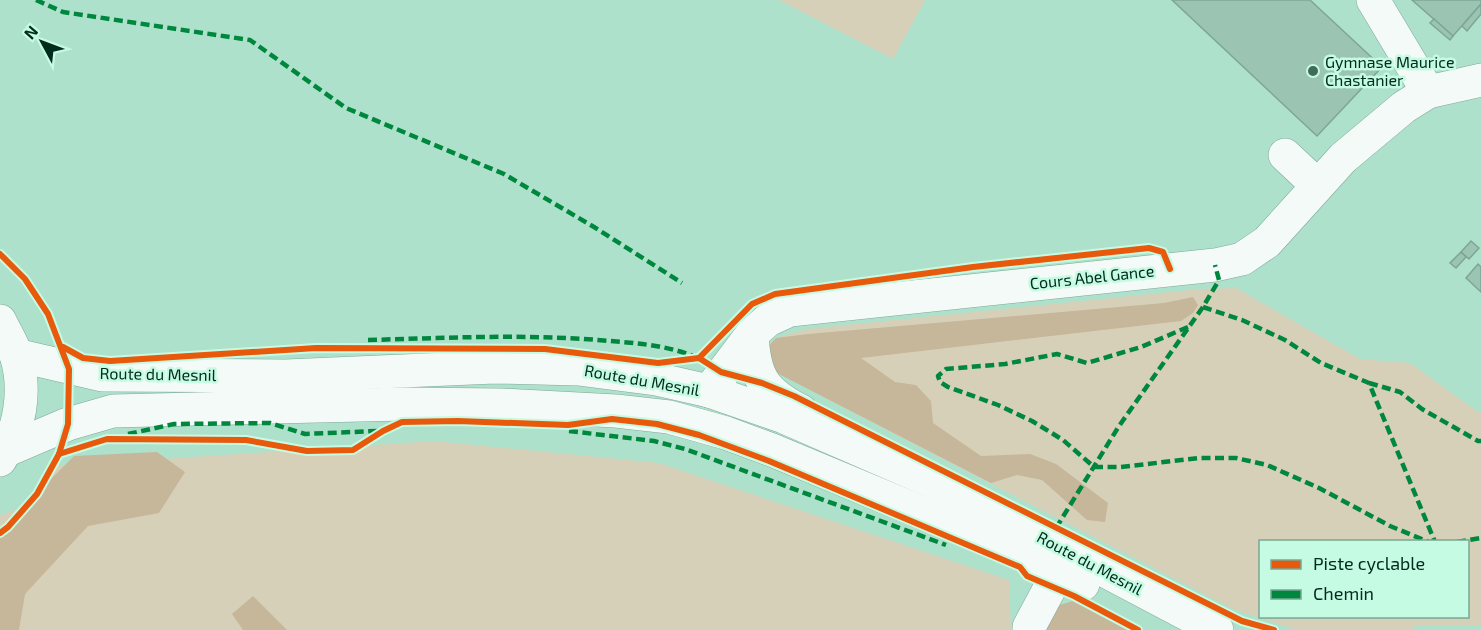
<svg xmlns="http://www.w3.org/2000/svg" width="1481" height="630" viewBox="0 0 1481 630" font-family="'Exo 2',sans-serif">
	<rect width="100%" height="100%" fill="#aee1cc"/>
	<g fill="#d7d0b9" fill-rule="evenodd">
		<polygon points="779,0 925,0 893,59"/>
		<path d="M 1236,288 L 1360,359 L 1410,363 L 1478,412 L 1481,412 L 1481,626 L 1418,625 L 1410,630 L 1296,630 L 1233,609 L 773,371 L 761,354 L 776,338 L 806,329 L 1199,289 ZM 1260,542 L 1468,542 L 1468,616 L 1260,616 Z"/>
		<polygon points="434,441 659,463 1009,580 1011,630 0,630 0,515 26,506 57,466"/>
	</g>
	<g fill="#c6b69a">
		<polygon points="1193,297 1198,305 1193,313 1181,321 861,358 895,382 916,385 931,401 933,423 981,456 1030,454 1056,464 1108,503 1105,522 1087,520 1042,480 1017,475 991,483 773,371 761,354 776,338 808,334 1164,303"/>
		<polygon points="157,452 185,472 159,513 88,526 25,594 19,630 0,630 0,530 74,456"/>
		<polygon points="253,596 287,630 243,630 232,614"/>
		<polygon points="1073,601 1127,630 1046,630 1053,607"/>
	</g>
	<g fill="#9bc4b3" stroke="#7da697" stroke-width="1.5">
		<polygon points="1172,0 1310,0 1382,67 1317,136"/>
		<polygon points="1412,0 1481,0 1481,4 1453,36"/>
		<polygon points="1481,4 1481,14 1467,31 1462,26"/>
		<polygon points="1434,19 1453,36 1450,40 1430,23"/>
		<polygon points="1471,241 1479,248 1469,259 1461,252"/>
		<polygon points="1461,252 1466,257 1456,268 1450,263"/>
		<polygon points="1478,264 1481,267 1481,292 1466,278"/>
	</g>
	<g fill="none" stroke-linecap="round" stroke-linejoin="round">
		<g stroke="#7fa898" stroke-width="34">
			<g id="minor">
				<polyline points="1373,0 1428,92"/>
				<polyline points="1285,155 1317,185"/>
				<path d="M 0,321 C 5,332 13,344 16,355 C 27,390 20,431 0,460"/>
				<path d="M 752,334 C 754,376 763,392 801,411"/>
				<polyline points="16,355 102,375 286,376 495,367 578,369 656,379 709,391 784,417 952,490 1217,630"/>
				<polyline points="709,391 752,334 768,320 790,310 1215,265 1242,259 1267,242 1343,158 1404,107 1428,92 1481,80"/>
				<polyline points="7,450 68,424 113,411 405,404 501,405 616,411 669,417 726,433 772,450 1024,555 1083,584"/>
				<polyline points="1029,630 1029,627 1059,571"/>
			</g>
		</g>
		<use href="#minor" stroke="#f3faf7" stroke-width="33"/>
		<g stroke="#00873e" stroke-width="4.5" stroke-dasharray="9 4.5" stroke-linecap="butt">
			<polyline points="36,0 63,12 250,40 346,108 504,174 594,227 682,283"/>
			<polyline points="1203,307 1242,320 1285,340 1321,363 1369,383 1435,542"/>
			<polyline points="1188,327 1141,347 1087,363 1057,354 1005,364 946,369 938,376 940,382 948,387 998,405 1032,421 1063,440 1094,467 1121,467 1199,458 1236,458 1267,465 1319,488 1390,526 1429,542"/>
			<path d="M 368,340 C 445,338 522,334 598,340 C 631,343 663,344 693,356"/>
			<polyline points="1369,383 1400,392 1422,409 1478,441 1481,441"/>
			<polyline points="569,431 654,441 685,449 946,545"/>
			<polyline points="128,434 174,424 270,423 305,434 377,431"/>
			<polyline points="1056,528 1119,426 1203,307 1219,280 1215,265"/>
			<polyline points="1457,542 1481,538"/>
		</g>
		<g stroke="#c6fbe3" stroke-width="10">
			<g id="cycleway">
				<polyline points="0,254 25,279 48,314 69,369 68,424 59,454 37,494 8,527 0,533"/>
				<polyline points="63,347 83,358 110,361 316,348 545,349 658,363 699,358 721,372 762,383 794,396 1242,621 1274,630"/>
				<polyline points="699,358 752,304 775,294 973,267 1149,248 1163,252 1170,269"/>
				<polyline points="59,454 107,439 246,440 307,451 353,450 383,431 402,422 458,421 568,425 612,419 657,424 699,435 769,461 1020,567 1027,576 1074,596 1138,630"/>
			</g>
		</g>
		<use href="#cycleway" stroke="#e8590c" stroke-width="6"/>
	</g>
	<circle fill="#3e6b5a" stroke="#c6fbe3" stroke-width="2" cx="1313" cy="71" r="6"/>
	<g text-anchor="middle" stroke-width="5" stroke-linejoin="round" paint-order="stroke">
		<g font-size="16" fill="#012b1d" stroke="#c6fbe3" text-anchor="start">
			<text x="1325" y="68">Gymnase Maurice<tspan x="1325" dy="18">Chastanier</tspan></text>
		</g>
		<g font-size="16" fill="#012b1d" stroke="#c6fbe3">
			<text transform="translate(1092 277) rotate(-6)" y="6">Cours Abel Gance</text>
			<text transform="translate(158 374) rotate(1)" y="6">Route du Mesnil</text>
			<text transform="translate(642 380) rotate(10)" y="6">Route du Mesnil</text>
			<text transform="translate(1090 563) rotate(28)" y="6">Route du Mesnil</text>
		</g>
	</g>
	<rect x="1259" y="540" width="210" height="78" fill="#c6fbe3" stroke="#77a894" stroke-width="1.5"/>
	<rect x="1271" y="560" width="30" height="9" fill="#e8590c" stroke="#77a894" stroke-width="1.5"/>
	<text x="1313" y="570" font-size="18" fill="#012b1d">Piste cyclable</text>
	<rect x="1271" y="590" width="30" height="9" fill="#00873e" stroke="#77a894" stroke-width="1.5"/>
	<text x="1313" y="600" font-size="18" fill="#012b1d">Chemin</text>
	<g transform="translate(42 42) rotate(311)" stroke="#c6fbe3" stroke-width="4.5" paint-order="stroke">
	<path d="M0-4.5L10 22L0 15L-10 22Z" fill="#012b1d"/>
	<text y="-9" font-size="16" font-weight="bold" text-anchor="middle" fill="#012b1d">N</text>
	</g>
</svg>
